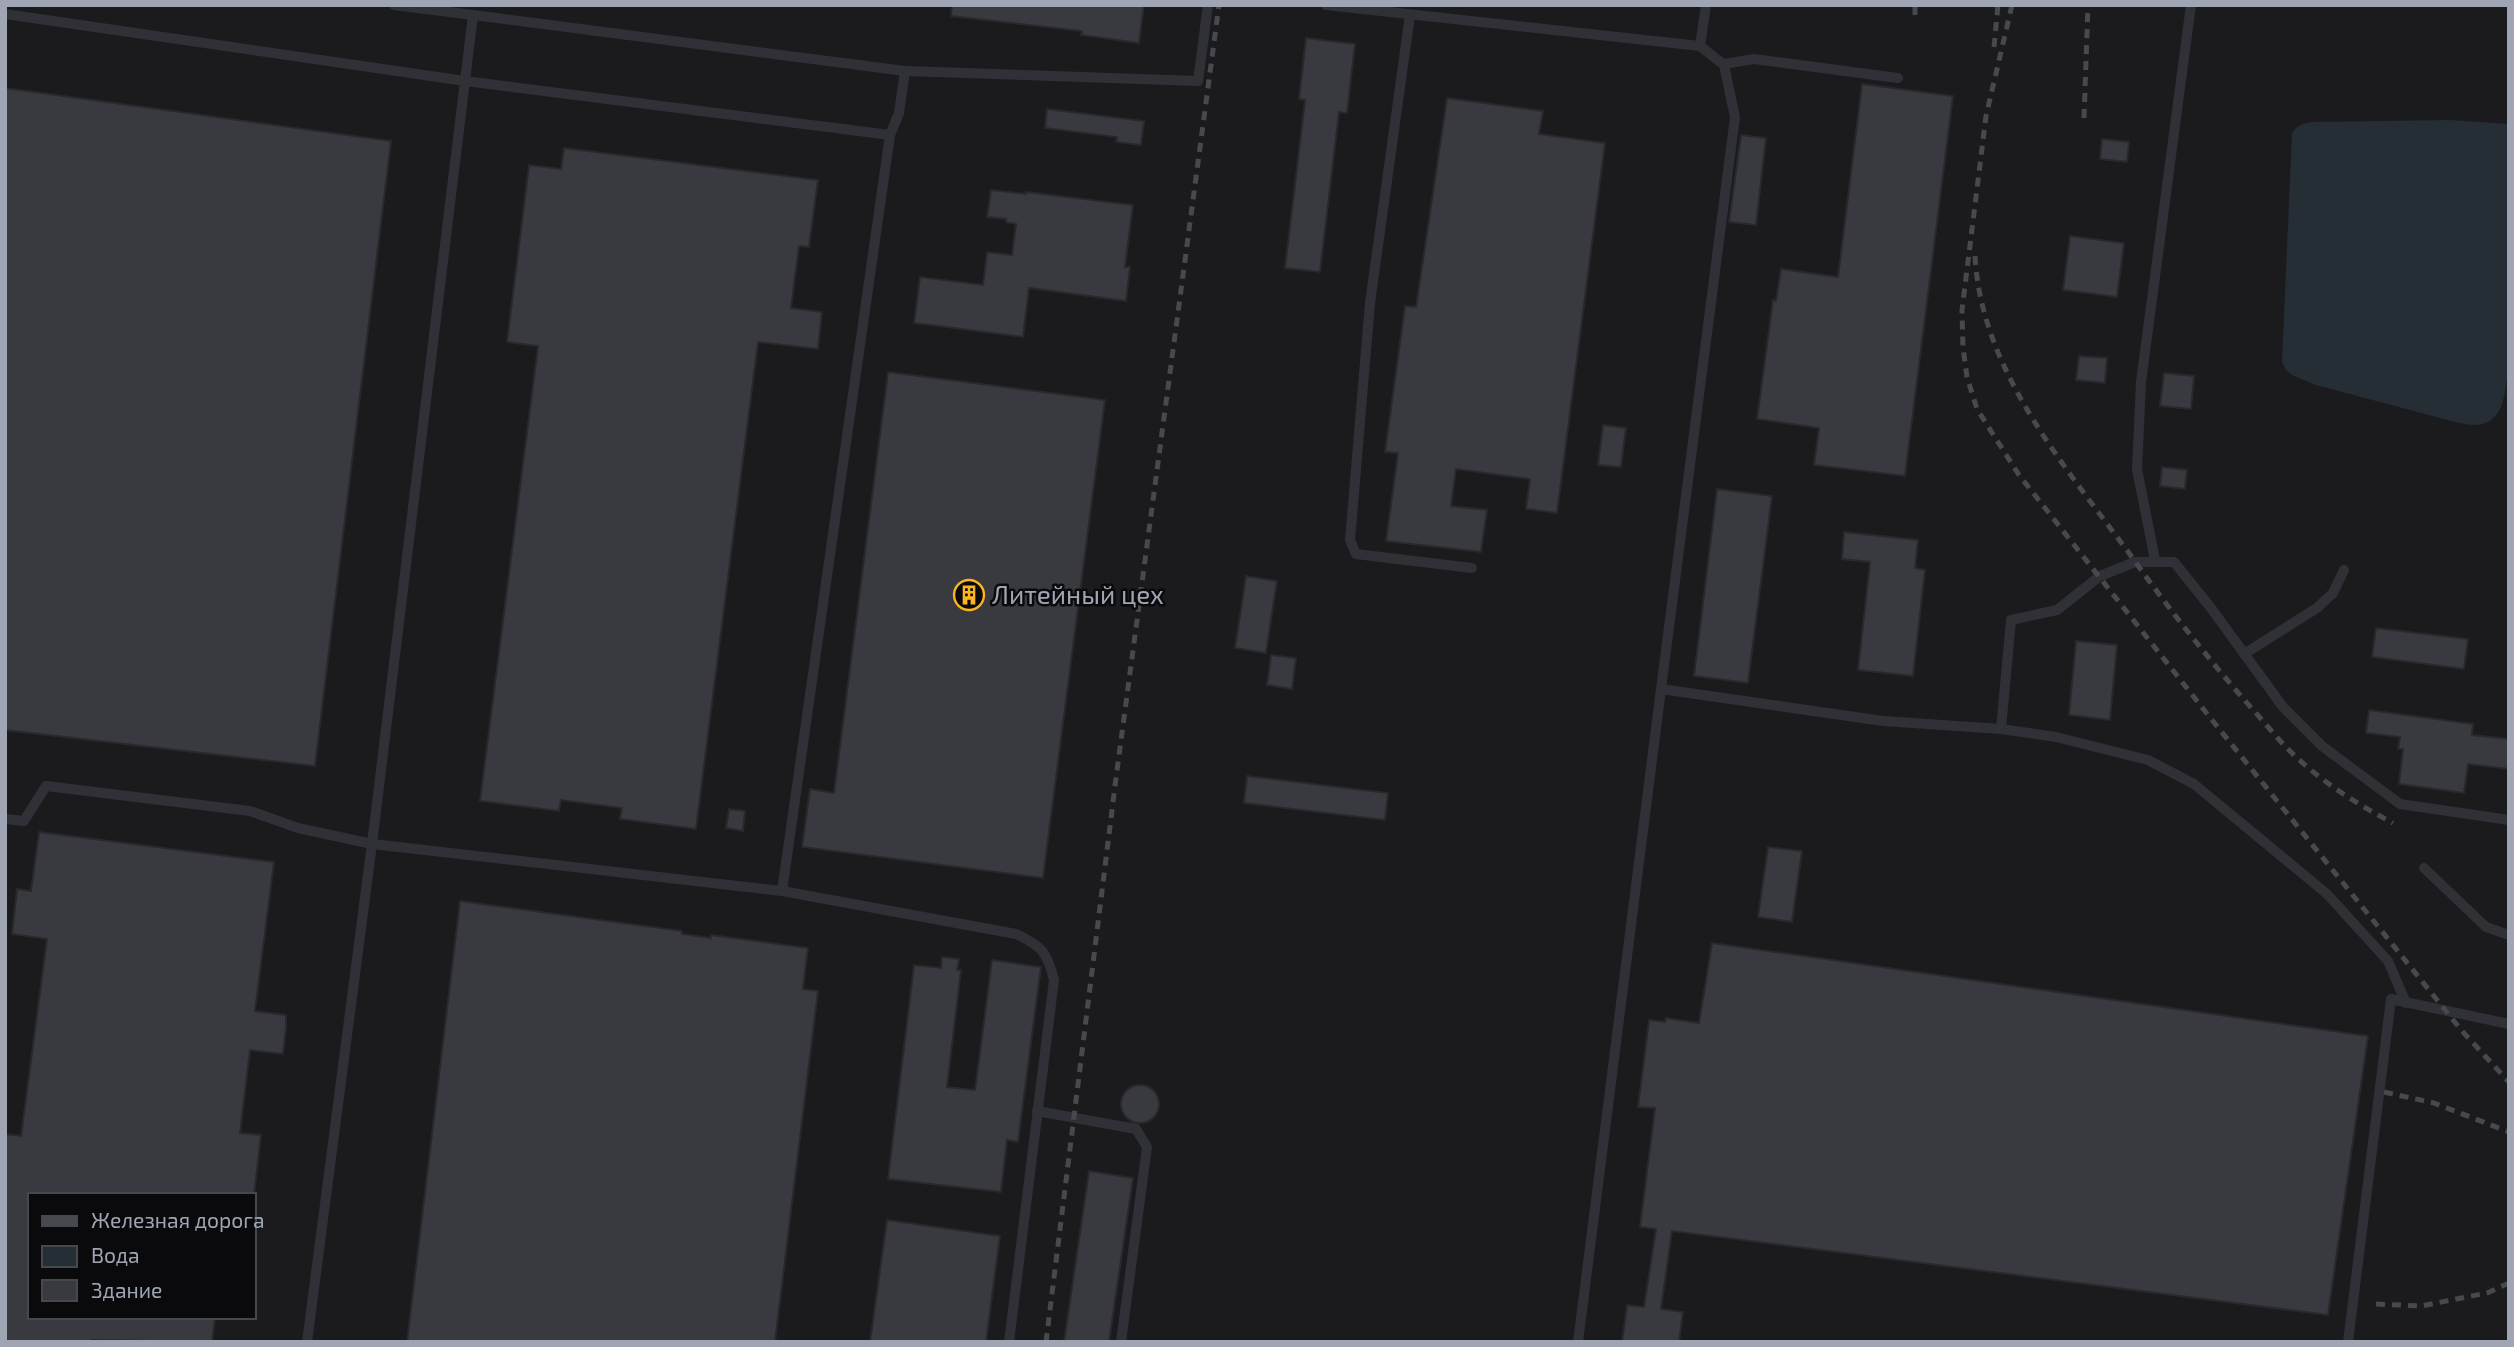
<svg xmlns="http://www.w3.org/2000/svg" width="2514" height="1347" viewBox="0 0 2514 1347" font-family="'Exo 2',sans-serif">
	<rect width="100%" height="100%" fill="#0f0f11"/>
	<path fill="#1b1b1e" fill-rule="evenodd" d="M 5,5 L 2509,5 L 2509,1342 L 5,1342 ZM 30,1195 L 254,1195 L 254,1317 L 30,1317 Z"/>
	<path fill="#252e35" d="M 2450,120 L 2509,124 L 2509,362 C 2504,396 2506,434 2459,423 L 2316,385 L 2292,375 L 2286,370 L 2282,362 L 2292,134 C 2296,125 2304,123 2313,122 Z"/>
	<g fill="#393a3f" stroke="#29292d" stroke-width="2">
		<polygon points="952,5 1144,5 1139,43 1081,35 1082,31 951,16"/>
		<polygon points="1306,38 1355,44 1347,113 1339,112 1320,272 1285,268 1305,100 1299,99"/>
		<polygon points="1862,84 1953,96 1905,476 1814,465 1819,428 1757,419 1773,300 1776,301 1781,269 1838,277"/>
		<polygon points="5,88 391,141 315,766 5,730"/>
		<polygon points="1447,98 1543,111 1539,134 1605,143 1557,513 1526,509 1530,479 1456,469 1451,506 1487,510 1481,552 1386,541 1398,453 1385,452 1405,306 1416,307"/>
		<polygon points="1047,109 1144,121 1141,145 1116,142 1117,137 1045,128"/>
		<polygon points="1741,135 1766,138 1756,225 1729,222"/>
		<polygon points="2102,139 2129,142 2127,162 2100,159"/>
		<polygon points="564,148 818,180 809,247 799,246 791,308 822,312 818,349 758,342 696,829 620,819 622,808 561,800 559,811 480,801 538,346 507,342 529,165 561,169"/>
		<polygon points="991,190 1026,194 1026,192 1133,205 1125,267 1130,267 1126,301 1029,288 1023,337 914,323 920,277 983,285 987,252 1012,255 1016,224 1006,222 1006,219 987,217"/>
		<polygon points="2070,236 2124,243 2117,297 2063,290"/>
		<polygon points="2079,356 2107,358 2105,383 2076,380"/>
		<polygon points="888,372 1105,400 1043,878 802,847 810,789 834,793"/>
		<polygon points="2164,373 2194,376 2191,409 2160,406"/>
		<polygon points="1603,425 1626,428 1621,467 1598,465"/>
		<polygon points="2162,467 2187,470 2185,489 2160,486"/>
		<polygon points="1717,489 1772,496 1748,683 1694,676"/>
		<polygon points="1844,532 1918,540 1915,568 1925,570 1913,676 1858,670 1870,562 1842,559"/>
		<polygon points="1246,576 1277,581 1266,653 1235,648"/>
		<polygon points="2376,628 2468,639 2464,669 2372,657"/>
		<polygon points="2076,641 2117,645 2110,720 2069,715"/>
		<polygon points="1271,655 1296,658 1292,689 1267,685"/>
		<polygon points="2369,710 2473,724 2472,735 2509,739 2509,769 2468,764 2464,793 2399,784 2403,749 2398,749 2400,737 2366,733"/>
		<polygon points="1247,776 1388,793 1385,820 1244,803"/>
		<polygon points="729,809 745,811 743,831 726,828"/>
		<polygon points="39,832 274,862 255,1011 286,1015 286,1028 283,1054 250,1050 240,1133 261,1135 254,1195 30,1195 30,1317 215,1317 212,1342 92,1340 92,1342 5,1342 5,1134 21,1136 47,939 12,934 17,889 31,891"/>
		<polygon points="1768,847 1802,851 1792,922 1758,917"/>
		<polygon points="460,901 682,931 682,934 711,938 711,935 808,948 803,989 818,991 775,1342 407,1342"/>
		<polygon points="1712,943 2368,1036 2328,1315 1672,1231 1661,1309 1683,1312 1679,1342 1622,1342 1627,1305 1644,1307 1656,1229 1640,1227 1655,1108 1638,1107 1649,1020 1665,1022 1666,1018 1699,1023"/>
		<polygon points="942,957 959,959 957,970 961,970 947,1087 975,1090 992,960 1041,967 1018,1142 1007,1140 1001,1192 888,1179 914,965 941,968"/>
		<circle cx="1140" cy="1104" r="19"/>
		<polygon points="1089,1171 1133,1178 1109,1342 1064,1342"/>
		<polygon points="887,1220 1000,1236 986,1342 870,1342"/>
	</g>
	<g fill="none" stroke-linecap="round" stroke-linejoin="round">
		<g stroke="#303136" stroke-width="10">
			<polyline points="1326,5 1700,46 1724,65 1735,117 1661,689"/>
			<polyline points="5,14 465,81 890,135 899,113 905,71"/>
			<polyline points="473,15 905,71 1198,81 1208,5"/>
			<polyline points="1410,15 1370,303 1350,540 1356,554 1472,568"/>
			<polyline points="1700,46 1706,5"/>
			<polyline points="1724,64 1754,59 1898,78"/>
			<polyline points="2155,560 2137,469 2141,382 2191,5"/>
			<polyline points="2244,654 2317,608 2333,593 2344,570"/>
			<polyline points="2001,729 2056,737 2148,760 2194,784 2327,894 2388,961 2406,1003"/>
			<path d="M 5,819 L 24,821 L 46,786 L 250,811 L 298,828 L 372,844 L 782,891 L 1016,934 C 1042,946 1047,952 1054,980 L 1009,1342"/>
			<polyline points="2424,868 2486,927 2509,935"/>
			<polyline points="782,891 890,135"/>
			<polyline points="1037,1111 1136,1129 1147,1147 1121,1342"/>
			<polyline points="307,1342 372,844 473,15 394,5"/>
			<polyline points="1578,1342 1661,689 1883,721 2001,729 2011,620 2057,610 2100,576 2135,562 2174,562 2211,608 2283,707 2322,746 2400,804 2509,820"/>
			<polyline points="2348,1342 2391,999 2509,1024"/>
		</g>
		<g stroke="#47494f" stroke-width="5" stroke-dasharray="9 7" stroke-linecap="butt">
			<polyline points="2012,5 1986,116 1962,310 1963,348 1967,377 1977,409 2019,475 2212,720 2462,1031 2509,1082"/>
			<polyline points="1915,15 1915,5"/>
			<polyline points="1994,47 1998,5"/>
			<polyline points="2084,118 2088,5"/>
			<path d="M 1975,256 C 1981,370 2064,465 2129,553 C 2168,608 2209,660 2254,711 C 2267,725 2279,741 2293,754 C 2323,783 2357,804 2393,823"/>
			<polyline points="2384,1092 2434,1103 2509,1132"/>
			<polyline points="2376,1304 2421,1306 2487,1293 2509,1283"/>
			<polyline points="1046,1342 1116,778 1219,5"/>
		</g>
	</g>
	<defs>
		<g id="building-ring" transform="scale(1.575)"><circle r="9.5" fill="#0a0a0c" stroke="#fbb51d" stroke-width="1.5"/><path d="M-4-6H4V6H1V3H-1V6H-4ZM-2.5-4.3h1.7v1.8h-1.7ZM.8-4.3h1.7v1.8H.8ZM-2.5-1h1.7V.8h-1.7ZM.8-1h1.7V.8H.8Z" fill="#fbb51d"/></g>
	</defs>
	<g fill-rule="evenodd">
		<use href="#building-ring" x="969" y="595"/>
	</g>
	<g text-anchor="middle" stroke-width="5" stroke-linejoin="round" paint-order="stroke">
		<g font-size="26" fill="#a0a5b3" stroke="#0a0a0c" text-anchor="start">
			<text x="992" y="604">Литейный цех</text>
		</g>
	</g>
	<rect width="2514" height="1347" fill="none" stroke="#a0a5b3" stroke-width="14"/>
	<rect x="28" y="1193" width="228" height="126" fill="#0a0a0c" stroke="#46484f" stroke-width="2"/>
	<rect x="42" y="1216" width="35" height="10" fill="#47494f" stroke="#46484f" stroke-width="2"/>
	<text x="91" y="1228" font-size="21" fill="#a0a5b3">Железная дорога</text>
	<rect x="42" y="1246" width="35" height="21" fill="#252e35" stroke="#46484f" stroke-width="2"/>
	<text x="91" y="1263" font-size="21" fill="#a0a5b3">Вода</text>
	<rect x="42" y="1280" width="35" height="21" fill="#393a3f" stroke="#46484f" stroke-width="2"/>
	<text x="91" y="1298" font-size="21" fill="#a0a5b3">Здание</text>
</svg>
